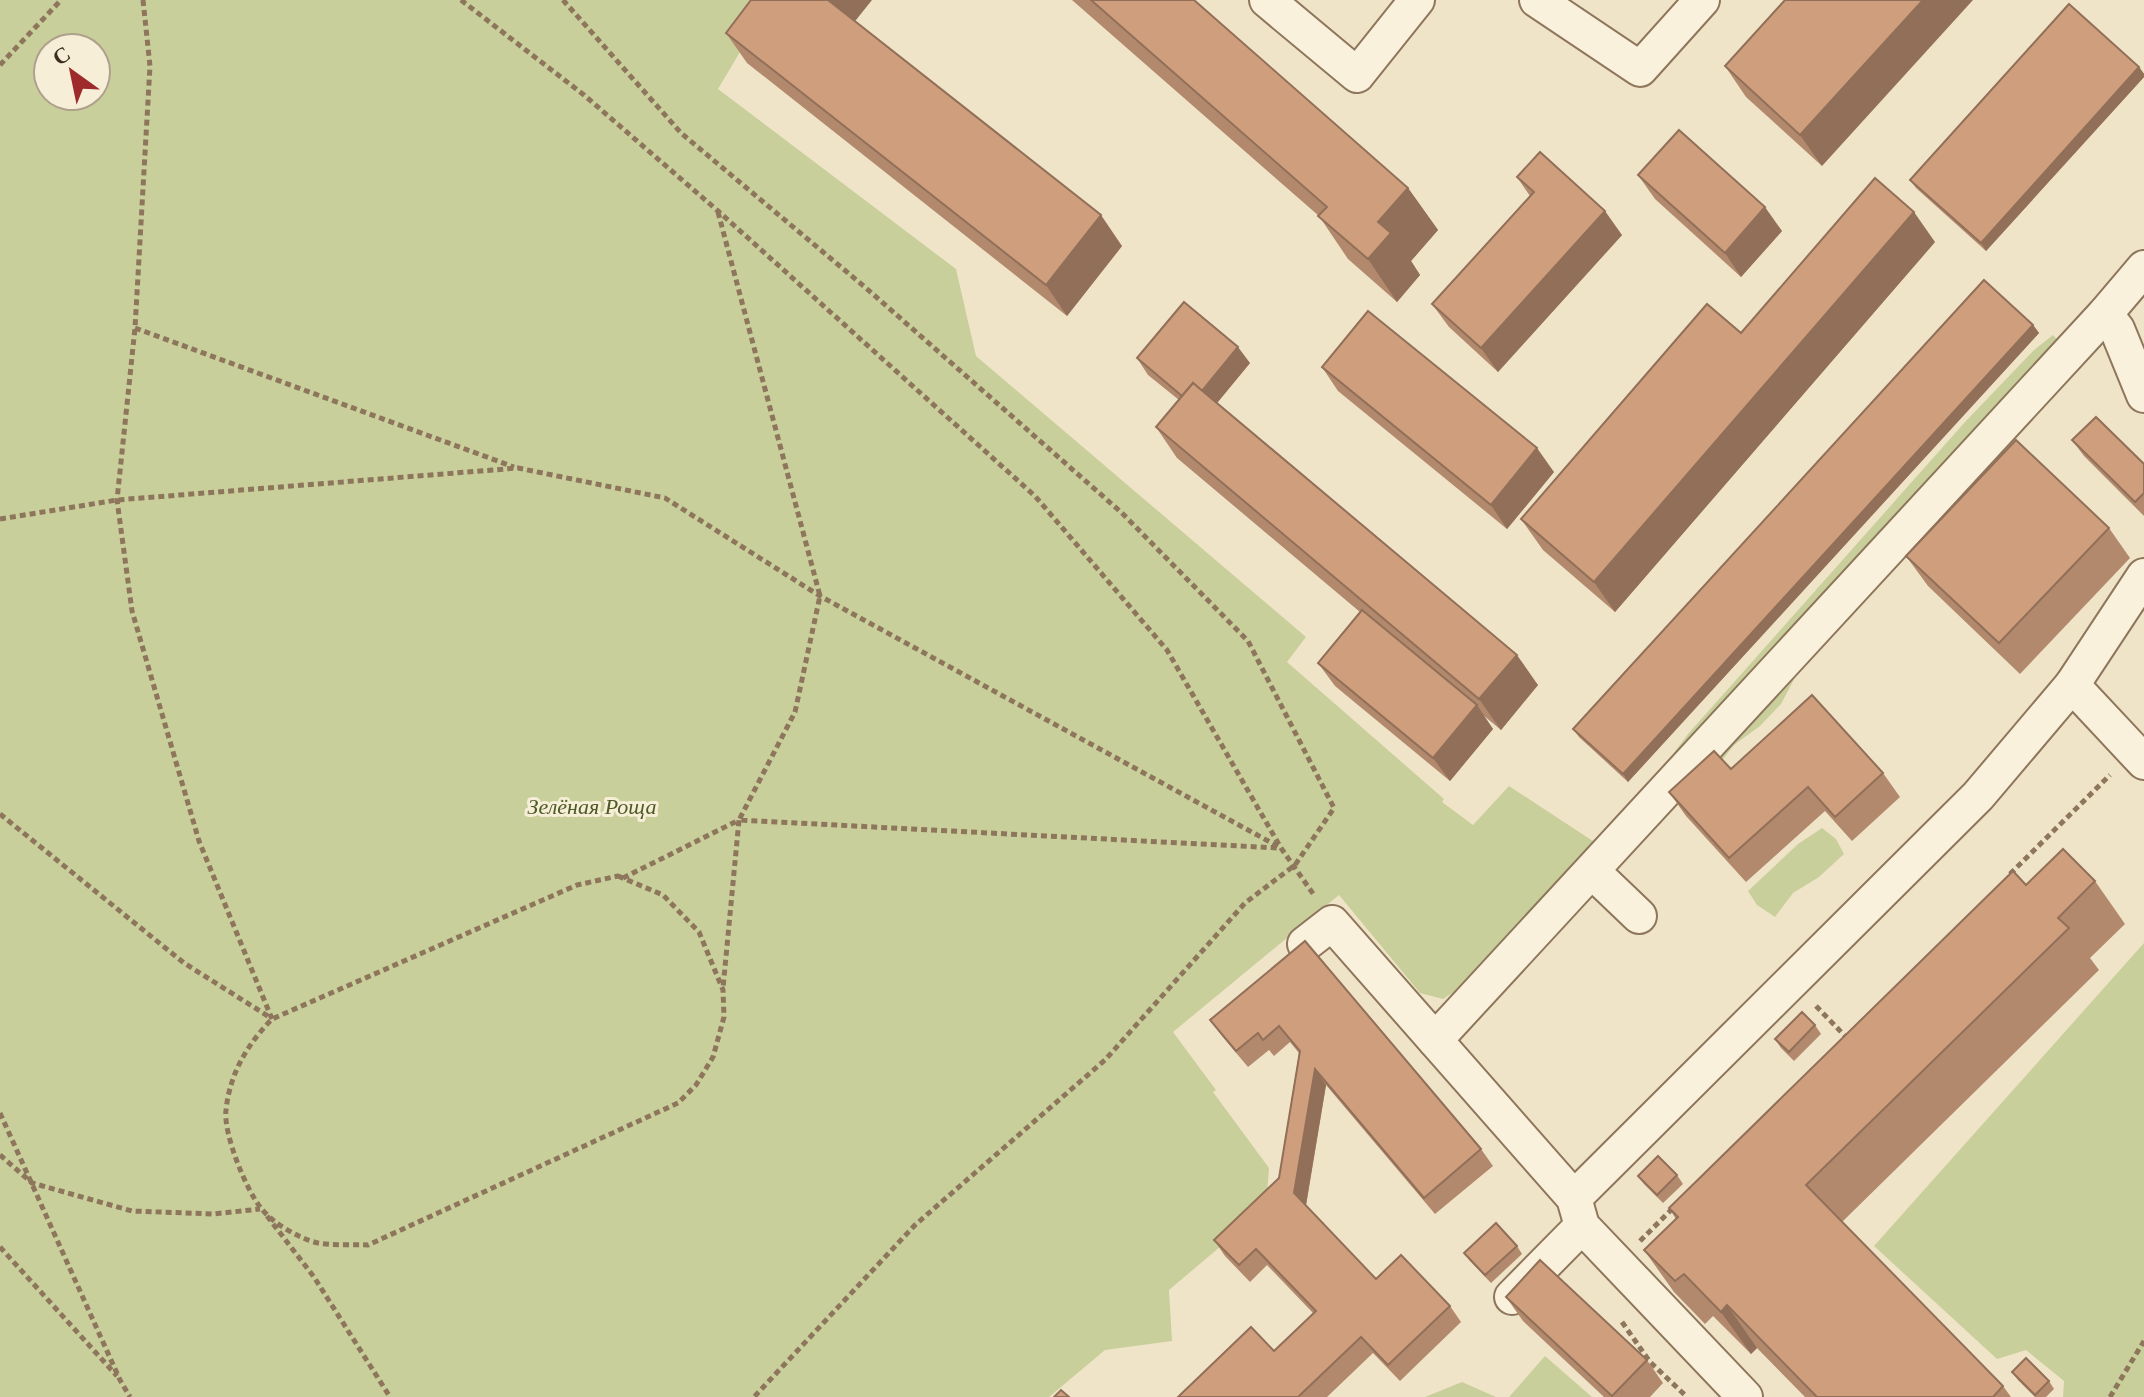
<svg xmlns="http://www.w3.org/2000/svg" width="2144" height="1397" viewBox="0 0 2144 1397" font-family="Georgia,serif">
	<rect width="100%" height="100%" fill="#f0e4c8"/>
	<g fill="#c9cf9b" fill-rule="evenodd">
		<path d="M 0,0 L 771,0 L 718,89 L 956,269 L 976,356 L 1306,637 L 1287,662 L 1444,799 L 1442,802 L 1473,825 L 1509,786 L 1599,845 L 1465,985 L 1443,999 L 1420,993 L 1339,895 L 1173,1032 L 1216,1090 L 1213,1092 L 1269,1168 L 1266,1208 L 1169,1290 L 1172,1341 L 1105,1350 L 1049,1397 L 0,1397 ZM 48,48 L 96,48 L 96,96 L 48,96 Z"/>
		<polygon points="2053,335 2074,359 1800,668 1781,704 1760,726 1734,745 1690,802 1677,804 1659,781 1670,758 1688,734 1965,422 2034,350"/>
		<polygon points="1822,828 1836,839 1844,854 1819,877 1793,893 1775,917 1757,905 1748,891 1798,844"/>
		<polygon points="2144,943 2144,1397 2063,1397 2064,1381 2026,1350 1997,1359 1874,1246"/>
		<polygon points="1545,1356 1592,1397 1509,1397"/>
		<polygon points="1462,1382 1496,1397 1425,1397"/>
	</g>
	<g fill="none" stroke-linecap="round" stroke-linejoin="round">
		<g stroke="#8d765c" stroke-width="38">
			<g id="minor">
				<polyline points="1267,0 1357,75 1417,0"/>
				<polyline points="1537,0 1640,69 1702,0"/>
				<polyline points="2105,314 2117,329 2144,395"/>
				<polyline points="2144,576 2072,685 2144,762"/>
				<polyline points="1593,872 1639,916"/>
				<polyline points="1305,944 1332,923 1574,1198 1582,1226 1745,1397"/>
				<polyline points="1435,1040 2105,314 2144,268"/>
				<polyline points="1574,1198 1978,796 2072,685"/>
				<polyline points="1512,1297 1582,1226"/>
			</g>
		</g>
		<g stroke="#8d765c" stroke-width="5" stroke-dasharray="6 4" stroke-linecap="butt">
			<polyline points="143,0 150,66 135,328 117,500 132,611 199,841 272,1019"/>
			<polyline points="461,0 584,95 718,211 1035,496 1167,650 1281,848 1314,895"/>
			<polyline points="563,0 681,133 866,288 1122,513 1248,641 1334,808 1295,865 1245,903 1105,1060 915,1225 754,1397"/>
			<polyline points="0,65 61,0"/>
			<polyline points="718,212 820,596 795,712 739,820 1278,848"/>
			<polyline points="135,328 514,467"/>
			<polyline points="0,519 117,500 518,468 665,498 820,596 1281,848"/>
			<polyline points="0,814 184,963 271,1018"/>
			<polyline points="2010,874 2110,775"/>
			<path d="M 618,876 L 663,895 L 699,932 L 723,990 L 724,1017 L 713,1057 L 696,1085 L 678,1103 L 368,1245 C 352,1244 334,1246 318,1243 C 300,1239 272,1223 261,1208 C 246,1190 223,1133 226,1110 C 230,1073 247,1045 272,1019 L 577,885 Z"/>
			<polyline points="623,878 739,820 723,988"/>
			<polyline points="1816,1006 1846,1037"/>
			<polyline points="0,1113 120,1380 130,1397"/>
			<polyline points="0,1155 32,1183 132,1211 213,1214 260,1209"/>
			<polyline points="267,1216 314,1277 390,1397"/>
			<polyline points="1640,1241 1673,1208"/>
			<polyline points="0,1247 117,1376"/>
			<polyline points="1622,1322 1650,1362 1687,1397"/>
			<polyline points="2110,1397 2144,1341"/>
		</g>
		<use href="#minor" stroke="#faf1dc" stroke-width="34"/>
	</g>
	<g fill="#b2896c">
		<polygon points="1072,0 1194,0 1408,188 1438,230 1411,261 1420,275 1397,302 1348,259 1319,216"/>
		<polygon points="1785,0 1822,166 1746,97 1725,66"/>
		<polygon points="855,22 1122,246 1067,316 747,63 726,33"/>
		<polygon points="2139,67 2144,74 2144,77 1986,251 1916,188 1910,180"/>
		<polygon points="1638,175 1782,231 1741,277 1655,199"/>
		<polygon points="1517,177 1622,235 1498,372 1449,327 1432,304 1530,196"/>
		<polygon points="1935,242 1615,612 1543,550 1521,519 1741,333"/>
		<polygon points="2033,325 2039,333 1628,782 1579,737 1573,729"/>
		<polygon points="1137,358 1250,363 1217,403 1538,685 1501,730 1483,715 1493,729 1450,781 1335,686 1318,663 1360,612 1177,458 1156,427 1179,400 1148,375"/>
		<polygon points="1322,367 1554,472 1507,529 1338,391"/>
		<polygon points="2072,440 2144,464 2144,516 2084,456"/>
		<polygon points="2109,528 2130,558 2020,674 1928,586 1906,556"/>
		<polygon points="1731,769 1883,773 1900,797 1852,841 1825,811 1746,882 1686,816 1669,792"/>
		<polygon points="2095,881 2125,924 2090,958 2099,970 1842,1222 2003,1386 2011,1397 1805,1397 1757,1348 1751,1354 1713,1316 1705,1324 1674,1292 1644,1250 1676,1219 1669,1208 2026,885"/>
		<polygon points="1305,941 1481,1149 1493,1166 1435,1214 1326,1085 1306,1206 1376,1279 1450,1306 1461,1322 1400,1381 1373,1353 1327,1397 1178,1397 1274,1351 1313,1313 1267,1265 1250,1282 1225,1256 1214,1240 1279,1178 1299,1053 1290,1042 1274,1056 1269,1050 1248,1067 1222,1036 1210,1020"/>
		<polygon points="1815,1025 1821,1034 1794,1061 1781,1048 1775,1039"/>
		<polygon points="1677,1175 1683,1184 1663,1203 1644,1184 1638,1176"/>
		<polygon points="1517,1246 1522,1254 1491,1283 1470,1261 1464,1253"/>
		<polygon points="1506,1297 1647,1360 1663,1383 1650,1397 1604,1397 1523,1321"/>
		<polygon points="2012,1372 2049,1381 2054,1389 2046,1397 2035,1397 2018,1380"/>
	</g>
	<g fill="#916f58">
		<polygon points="827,0 872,0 848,30"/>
		<polygon points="1923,0 1973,0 1822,166 1800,135"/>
		<polygon points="2139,67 2144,74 2144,77 1986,251 1981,243"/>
		<polygon points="1408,188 1438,230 1411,261 1420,275 1397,302 1368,259 1378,222"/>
		<polygon points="1765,207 1782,231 1741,277 1725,253"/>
		<polygon points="1605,211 1622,235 1498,372 1481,348"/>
		<polygon points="1914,212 1935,242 1615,612 1594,582"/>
		<polygon points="1101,215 1122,246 1067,316 1046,285"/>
		<polygon points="2033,325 2039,333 1628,782 1623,774"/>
		<polygon points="1238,347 1250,363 1203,420 1192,403"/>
		<polygon points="1537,448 1554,472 1507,529 1491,505"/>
		<polygon points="1517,655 1538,685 1501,730 1479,699"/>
		<polygon points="1477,705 1493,729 1450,781 1433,758"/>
		<polygon points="1315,1069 1326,1085 1305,1210 1294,1193"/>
		<polygon points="1727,1305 1757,1348 1751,1354 1721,1312"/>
	</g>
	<g fill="#cf9f7d" stroke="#916f58" stroke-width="2">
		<polygon points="751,0 828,0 1101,215 1046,285 726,33"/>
		<polygon points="1091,0 1194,0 1408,188 1378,222 1391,233 1368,259 1318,216 1327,207"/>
		<polygon points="1785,0 1923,0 1800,135 1725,66"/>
		<polygon points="2069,4 2139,67 1981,243 1910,180"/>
		<polygon points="1679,130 1765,207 1725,253 1638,175"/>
		<polygon points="1540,152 1605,211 1481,348 1432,304 1534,192 1517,177"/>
		<polygon points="1875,178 1914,212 1594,582 1521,519 1707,304 1741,333"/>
		<polygon points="1984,280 2033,325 1623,774 1573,729"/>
		<polygon points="1184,302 1238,347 1202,391 1193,383 1182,396 1137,358"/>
		<polygon points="1368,311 1537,448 1491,505 1322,367"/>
		<polygon points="1193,383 1517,655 1479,699 1156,427"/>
		<polygon points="2096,417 2144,464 2144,493 2135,502 2072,440"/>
		<polygon points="2016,440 2109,528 1999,643 1906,556"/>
		<polygon points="1362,610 1477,705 1433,758 1318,663"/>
		<polygon points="1812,695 1883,773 1835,817 1808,787 1729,858 1669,792 1714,751 1731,769"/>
		<polygon points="2063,849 2095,881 2058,918 2069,928 1806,1185 2003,1386 1993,1397 1817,1397 1727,1305 1721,1312 1684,1274 1675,1281 1644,1250 1678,1217 1669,1208 2013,871 2026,885"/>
		<polygon points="1305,941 1481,1149 1424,1198 1315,1069 1294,1193 1376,1279 1401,1255 1450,1306 1388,1365 1361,1337 1298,1397 1178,1397 1251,1327 1274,1351 1316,1311 1256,1249 1239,1265 1214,1240 1279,1178 1300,1051 1279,1026 1263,1040 1258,1033 1236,1051 1210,1020"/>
		<polygon points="1802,1012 1815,1025 1789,1052 1775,1039"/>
		<polygon points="1658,1156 1677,1175 1657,1195 1638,1176"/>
		<polygon points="1496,1223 1517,1246 1485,1275 1464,1253"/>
		<polygon points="1540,1260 1647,1360 1612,1396 1506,1297"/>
		<polygon points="2026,1358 2049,1381 2035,1395 2012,1372"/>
		<polygon points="1061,1390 1069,1397 1054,1397"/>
	</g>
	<g text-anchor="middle" stroke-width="6" stroke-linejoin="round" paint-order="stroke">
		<g font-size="22" font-style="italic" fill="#4d5a26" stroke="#f7eed8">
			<text x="592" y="814">Зелёная Роща</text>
		</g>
	</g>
	<g transform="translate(72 72) rotate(327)"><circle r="38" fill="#f7eed8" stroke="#ada18e" stroke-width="2"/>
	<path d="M0-6L14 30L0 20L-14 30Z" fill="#9e2a2b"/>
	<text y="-12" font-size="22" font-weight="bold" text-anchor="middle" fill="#3d2e20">С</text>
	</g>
</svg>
